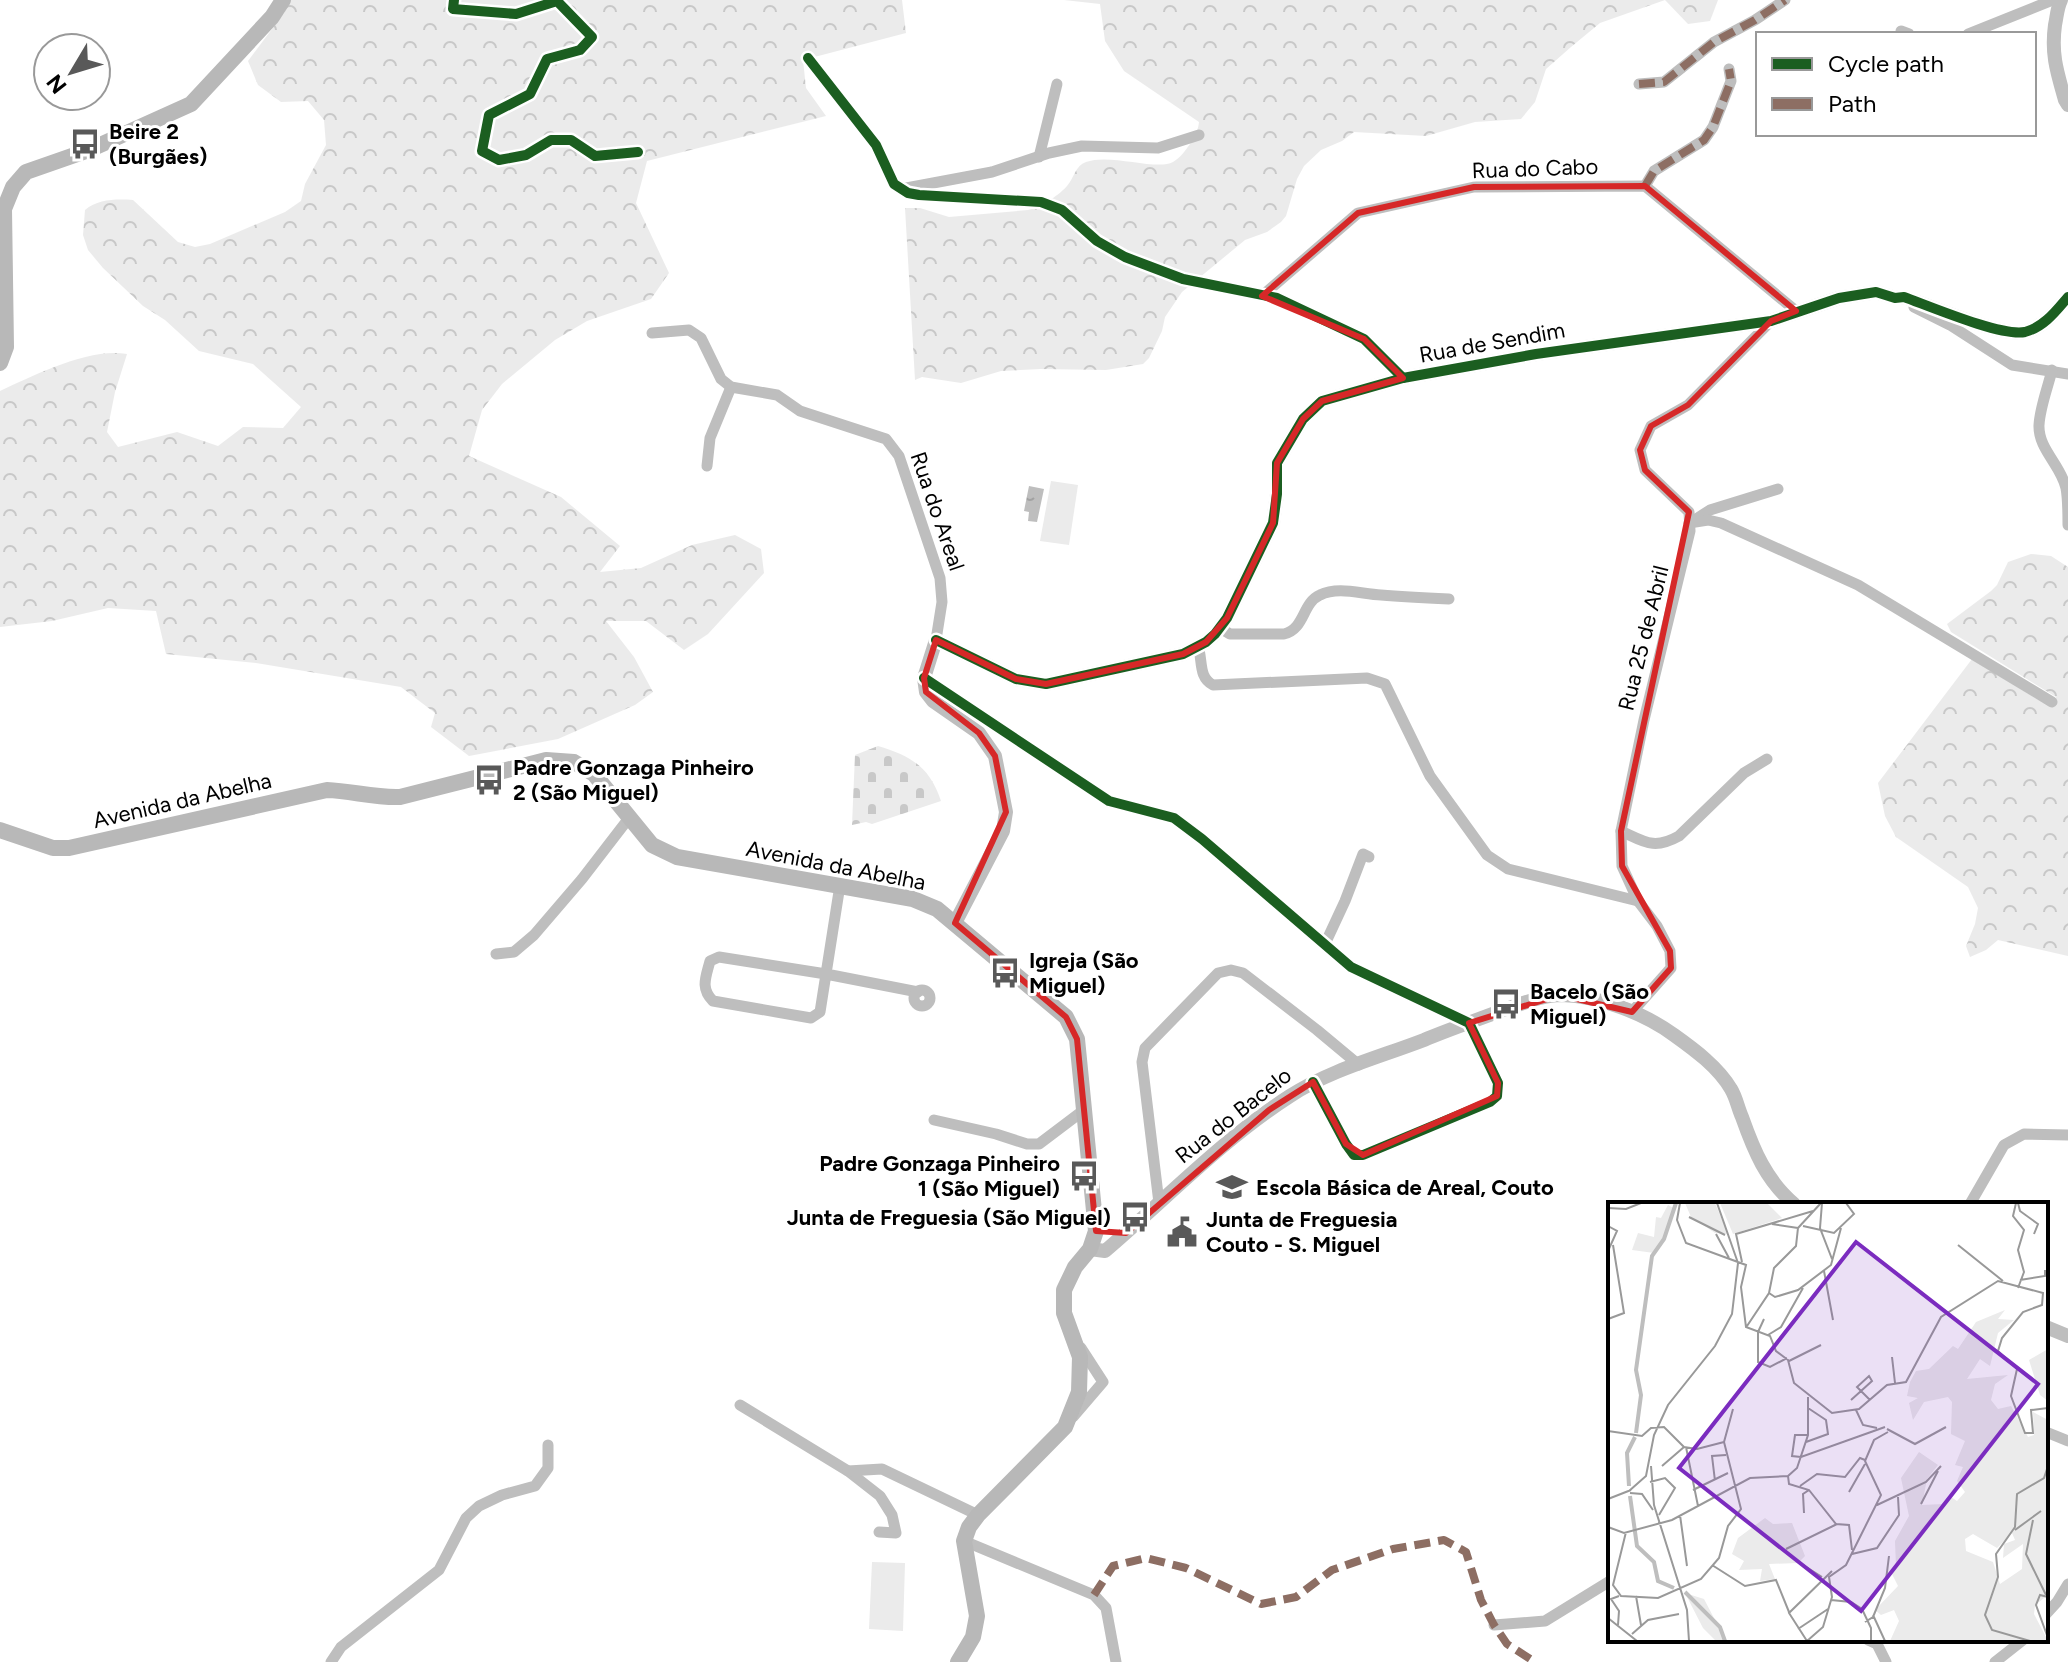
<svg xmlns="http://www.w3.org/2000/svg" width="2068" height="1662" viewBox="0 0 2068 1662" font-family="Figtree,sans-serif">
	<defs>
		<pattern id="forest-crowns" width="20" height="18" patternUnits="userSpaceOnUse" patternTransform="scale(2)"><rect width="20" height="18" fill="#ebebeb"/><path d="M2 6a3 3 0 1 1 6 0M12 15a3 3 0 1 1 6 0" fill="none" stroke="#c8c8c8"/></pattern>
		<pattern id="cemetery-stones" width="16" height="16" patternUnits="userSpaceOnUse" patternTransform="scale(2)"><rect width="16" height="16" fill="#ebebeb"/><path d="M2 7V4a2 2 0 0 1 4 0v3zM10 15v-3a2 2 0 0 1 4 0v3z" fill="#c8c8c8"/></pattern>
		<pattern id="water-ripples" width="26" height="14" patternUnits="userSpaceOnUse" patternTransform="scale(2)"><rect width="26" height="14" fill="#bebebe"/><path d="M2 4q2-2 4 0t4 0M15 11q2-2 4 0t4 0" fill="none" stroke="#a2a2a2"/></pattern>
	</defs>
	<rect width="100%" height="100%" fill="#fff"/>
	<g fill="#ebebeb">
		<polygon points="1051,481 1078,485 1069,545 1040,541"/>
		<polygon points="872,1562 905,1563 903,1631 869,1629"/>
	</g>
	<g fill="url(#forest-crowns)">
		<path d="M 291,0 L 902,0 L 906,33 L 803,60 L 806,88 L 826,116 L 647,161 L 636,203 L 669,273 L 651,299 L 587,321 L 555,340 L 502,384 L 482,410 L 469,456 L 561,497 L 620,546 L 600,572 L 641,568 L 692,545 L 735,535 L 761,549 L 764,573 L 708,634 L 684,650 L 646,621 L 606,621 L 634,657 L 653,692 L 635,705 L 558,739 L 469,756 L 431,727 L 435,713 L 401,687 L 256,663 L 166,654 L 156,611 L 108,608 L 52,621 L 0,627 L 0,391 C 34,375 90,347 127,354 L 115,392 L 107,432 L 118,447 L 177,432 L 218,446 L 243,427 L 283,428 L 301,407 L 253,364 L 199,351 L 165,320 L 143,306 L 103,268 L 88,250 L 83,235 L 85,210 C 98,199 116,199 133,200 L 178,242 L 195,247 L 210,244 L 285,212 L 301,201 L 305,184 L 326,145 L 324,120 L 308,101 L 281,102 L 258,85 L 248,61 L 284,13 Z"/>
		<path d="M 1064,0 L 1665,0 L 1600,23 L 1571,47 L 1546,69 L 1535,102 L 1521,119 L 1475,122 L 1426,136 L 1354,132 L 1342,141 L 1321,150 L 1304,166 L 1297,179 L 1286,216 L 1281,222 L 1267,232 L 1245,240 L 1182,292 L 1165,317 L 1162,331 L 1149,358 L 1143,364 L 1106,370 L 1040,369 L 1001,371 L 961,383 L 922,377 L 915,380 L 905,208 L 920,208 L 949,217 L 1028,210 L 1035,208 L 1041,202 L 1048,202 C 1054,197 1062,192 1067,186 C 1074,178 1075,166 1086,162 C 1110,153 1157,171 1173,162 C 1180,158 1185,151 1190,144 C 1195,136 1198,131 1199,122 L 1124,71 L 1105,41 L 1100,4 Z"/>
		<polygon points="1665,0 1718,0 1710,21 1688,24"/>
		<polygon points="2031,554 2051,556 2068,567 2068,956 1998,940 1986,950 1970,957 1966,946 1975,924 1978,908 1968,887 1896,837 1885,816 1878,783 1972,659 2037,699 2054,707 2056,697 1951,632 1947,624 1991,591 1997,585 2008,562"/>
	</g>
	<path fill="url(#cemetery-stones)" d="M 878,746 C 911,756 930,767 941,801 L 872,824 L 866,822 L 852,825 L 855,755 Z"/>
	<polygon fill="url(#water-ripples)" points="1029,486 1044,489 1037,522 1028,521 1029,512 1024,511"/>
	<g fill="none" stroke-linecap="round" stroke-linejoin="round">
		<g stroke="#bebebe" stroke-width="11">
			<polyline points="1901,31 1909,34"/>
			<polyline points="1968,34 2053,0"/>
			<polyline points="808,58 876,145 894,184 908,193 919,195 1041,202 1062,210 1097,241 1125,257 1183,279 1277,298 1364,339 1403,378"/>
			<polyline points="1639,84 1664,82 1714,42 1755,20 1785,0"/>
			<polyline points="1039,157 1057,84"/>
			<polyline points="1645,186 1654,171 1704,140 1713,127 1731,81 1729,69"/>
			<polyline points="901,189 992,172 1049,153 1082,146 1158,148 1199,135"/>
			<polyline points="1262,296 1358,213 1474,187 1645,186 1796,311"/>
			<polyline points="1914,307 1950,325 2012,365 2068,374"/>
			<polyline points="652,333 689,330 701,338 721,379 731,387 777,395 800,411 886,439 899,456 940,578 942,602 936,640"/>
			<path d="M 2052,370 C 2048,387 2040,407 2039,425 C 2038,449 2061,465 2066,488 C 2068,499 2068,513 2068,525"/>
			<polyline points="707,466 710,438 731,387"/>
			<polyline points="1693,521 1710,510 1778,489"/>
			<polyline points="1689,523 1708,520 1721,523 1858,585 2052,702"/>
			<path d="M 1220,628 L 1230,634 L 1284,634 C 1305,629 1302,603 1320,595 C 1338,586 1361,594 1381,595 C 1404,597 1426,598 1449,599"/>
			<path d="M 1198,646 C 1203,661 1198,677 1213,685 L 1367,678 L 1385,684 L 1430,776 L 1487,855 L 1508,869 L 1638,901"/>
			<polyline points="924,678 1109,801 1174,818 1202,839 1351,967 1469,1023 1498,1083 1497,1096 1490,1102 1363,1155 1354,1155 1346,1144 1313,1082"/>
			<path d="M 1621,831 C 1645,842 1654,850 1679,836 L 1744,773 L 1767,759"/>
			<path d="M 840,885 L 820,1012 L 811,1018 L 713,1001 C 700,988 706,977 710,961 L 719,957 L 826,974 L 918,992"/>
			<polyline points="1325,944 1345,901 1363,854 1369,857"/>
			<polyline points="496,954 514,952 534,935 582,879 629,818"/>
			<circle cx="922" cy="998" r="8"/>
			<polyline points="1632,1012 1671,968 1670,951 1657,926 1638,901 1622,866 1621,831 1644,720 1690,531 1689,512 1645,470 1640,450 1651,426 1688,405 1771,321"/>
			<polyline points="934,1120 996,1134 1027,1144 1039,1144 1084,1110"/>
			<polyline points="1159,1203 1142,1062 1145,1048 1218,973 1231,970 1243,973 1317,1030 1359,1065"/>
			<polyline points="1970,1204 2004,1145 2024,1134 2068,1135"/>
			<polyline points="740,1405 848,1471 880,1496 892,1515 896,1533 879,1532"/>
			<polyline points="1073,1417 1103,1382 1081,1348"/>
			<polyline points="2046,1432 2068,1441"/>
			<polyline points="848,1471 882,1469 978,1515"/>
			<polyline points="964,1541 1094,1595 1106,1608 1116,1662"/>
			<polyline points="2046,1614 2057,1602 2068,1584"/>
			<polyline points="1494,1625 1545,1621 1610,1581"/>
			<polyline points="1868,1640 1877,1644 1886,1662"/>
			<polyline points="331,1662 341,1647 439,1570 466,1518 479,1506 502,1495 535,1486 548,1468 548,1445"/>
			<polyline points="1995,1662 2023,1640"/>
		</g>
		<g stroke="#bebebe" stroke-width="14">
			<path d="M 2061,0 C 2057,8 2057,16 2055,25 C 2051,54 2057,72 2065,100 L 2068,105"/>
			<path d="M 955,923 L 1003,831 L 1006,812 L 995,756 L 979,733 L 933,701 L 926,692 L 924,678 L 936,640 L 1016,679 L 1046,684 L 1183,654 L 1206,642 L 1215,634 L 1227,618 L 1273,523 L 1277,494 L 1277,463 L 1303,419 L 1322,401 L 1403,378 L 1536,354 L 1771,321 L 1839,298 L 1876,292 L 1895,298 L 1904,297 C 1929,306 2002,337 2025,332 C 2044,327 2056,311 2068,297"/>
			<path d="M 1090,1249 L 1105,1251 C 1166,1199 1223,1139 1290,1096 C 1330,1070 1380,1057 1424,1040 C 1450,1029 1477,1020 1503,1010 C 1522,1004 1541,995 1562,995 C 1599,996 1644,1013 1674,1035 C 1695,1050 1718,1067 1731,1089 C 1736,1097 1738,1108 1742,1117 C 1754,1151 1766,1180 1794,1204"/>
			<polyline points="2046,1327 2068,1336"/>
		</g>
		<g stroke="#b8b8b8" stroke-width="16">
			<polyline points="0,363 6,347 4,209 13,187 26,172 89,150 191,104 272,17 283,0"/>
			<path d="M 0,830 L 53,848 L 69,848 L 327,790 C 352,791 375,798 400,797 L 546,760 L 574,762 L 594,774 L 652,845 L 677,857 L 913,899 L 937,909 L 1066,1017 L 1077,1039 L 1096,1231 L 1090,1249 L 1075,1267 L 1064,1290 L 1064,1313 L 1080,1357 L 1079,1392 L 1065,1427 L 978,1515 L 969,1527 L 964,1541 L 977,1616 L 973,1637 L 958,1662"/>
		</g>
		<g stroke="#8d6e63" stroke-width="8" stroke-dasharray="16 8" stroke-linecap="butt">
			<polyline points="1639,84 1664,82 1714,42 1755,20 1785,0"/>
			<polyline points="1645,186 1654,171 1704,140 1713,127 1731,81 1729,69"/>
			<polyline points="1094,1595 1113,1566 1146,1558 1186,1568 1261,1604 1296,1597 1332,1570 1393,1549 1444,1540 1466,1552 1481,1600 1494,1625 1507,1644 1535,1662"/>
		</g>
		<g stroke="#fff" stroke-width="15">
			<g id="cycleway">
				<polyline points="454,0 453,9 516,14 557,1 592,37 580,50 547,59 530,94 489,115 482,151 499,160 526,155 551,140 571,140 595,156 638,152"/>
				<polyline points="808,58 876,145 894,184 908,193 919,195 1041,202 1062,210 1097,241 1125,257 1183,279 1277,298 1364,339 1403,378"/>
				<path d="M 936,640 L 1016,679 L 1046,684 L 1183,654 L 1206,642 L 1215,634 L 1227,618 L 1273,523 L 1277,494 L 1277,463 L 1303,419 L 1322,401 L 1403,378 L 1536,354 L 1771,321 L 1839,298 L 1876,292 L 1895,298 L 1904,297 C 1929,306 2002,337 2025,332 C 2044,327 2056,311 2068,297"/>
				<polyline points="924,678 1109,801 1174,818 1202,839 1351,967 1469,1023 1498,1083 1497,1096 1490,1102 1363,1155 1354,1155 1346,1144 1313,1082"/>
			</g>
		</g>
		<use href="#cycleway" stroke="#1b5e20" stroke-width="10"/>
	</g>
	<path fill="none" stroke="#d62828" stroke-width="6" stroke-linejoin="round" d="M 1645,186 L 1796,311 L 1771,321 L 1688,405 L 1651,426 L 1640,450 L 1645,470 L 1689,512 L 1621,831 L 1622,866 L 1670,951 L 1671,968 L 1632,1012 L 1560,995 L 1469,1023 L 1498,1083 L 1497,1096 L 1363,1155 L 1346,1144 L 1313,1082 L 1269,1110 L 1126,1233 L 1096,1231 L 1077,1039 L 1066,1017 L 955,923 L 1006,812 L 995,756 L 979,733 L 926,692 L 924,678 L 936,640 L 1016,679 L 1046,684 L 1183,654 L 1206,642 L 1227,618 L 1273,523 L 1277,463 L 1303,419 L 1322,401 L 1403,378 L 1364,339 L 1262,296 L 1358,213 L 1474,187 Z"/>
	<defs>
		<g id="bus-bare" transform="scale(2.4)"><path d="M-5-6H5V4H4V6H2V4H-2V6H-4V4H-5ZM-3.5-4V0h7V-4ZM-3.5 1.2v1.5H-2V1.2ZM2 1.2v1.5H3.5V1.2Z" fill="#595959" stroke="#fff" stroke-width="2.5" paint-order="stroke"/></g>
		<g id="school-bare" transform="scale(2.4)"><path d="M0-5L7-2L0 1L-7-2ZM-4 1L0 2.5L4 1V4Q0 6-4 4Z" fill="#595959" stroke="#fff" stroke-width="2.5" paint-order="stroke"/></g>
		<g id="civic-bare" transform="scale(2.4)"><path d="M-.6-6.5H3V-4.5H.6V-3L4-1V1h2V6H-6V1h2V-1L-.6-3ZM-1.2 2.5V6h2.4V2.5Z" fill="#595959" stroke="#fff" stroke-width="2.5" paint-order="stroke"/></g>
	</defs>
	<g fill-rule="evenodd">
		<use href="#bus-bare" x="85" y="144"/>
		<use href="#bus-bare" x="489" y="780"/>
		<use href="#bus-bare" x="1005" y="973"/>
		<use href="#bus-bare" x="1506" y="1004"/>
		<use href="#bus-bare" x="1084" y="1176"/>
		<use href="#school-bare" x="1232" y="1187"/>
		<use href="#bus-bare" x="1135" y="1217"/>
		<use href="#civic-bare" x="1182" y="1232"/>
	</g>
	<g text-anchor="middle" stroke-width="6" stroke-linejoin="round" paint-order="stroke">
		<g font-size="22" font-weight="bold" fill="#000" stroke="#fff" text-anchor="start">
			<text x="109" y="139">Beire 2<tspan x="109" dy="25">(Burgães)</tspan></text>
			<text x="513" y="775">Padre Gonzaga Pinheiro<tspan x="513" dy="25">2 (São Miguel)</tspan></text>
			<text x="1029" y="968">Igreja (São<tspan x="1029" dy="25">Miguel)</tspan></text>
			<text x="1530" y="999">Bacelo (São<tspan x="1530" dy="25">Miguel)</tspan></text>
			<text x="1060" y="1171" text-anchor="end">Padre Gonzaga Pinheiro<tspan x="1060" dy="25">1 (São Miguel)</tspan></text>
			<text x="1256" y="1195">Escola Básica de Areal, Couto</text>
			<text x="1111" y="1225" text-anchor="end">Junta de Freguesia (São Miguel)</text>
			<text x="1206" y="1227">Junta de Freguesia<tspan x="1206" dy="25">Couto - S. Miguel</tspan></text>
		</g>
		<g font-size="22" fill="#000" stroke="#fff">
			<text transform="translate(1535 168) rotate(-2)" y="8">Rua do Cabo</text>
			<text transform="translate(1492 342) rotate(-10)" y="8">Rua de Sendim</text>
			<text transform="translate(938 511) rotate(71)" y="8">Rua do Areal</text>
			<text transform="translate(1643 638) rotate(-76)" y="8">Rua 25 de Abril</text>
			<text transform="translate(182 800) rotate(-13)" y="8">Avenida da Abelha</text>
			<text transform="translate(836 865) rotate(11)" y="8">Avenida da Abelha</text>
			<text transform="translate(1233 1115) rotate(-38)" y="8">Rua do Bacelo</text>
		</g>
	</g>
	<g transform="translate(1608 1202)">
		<rect width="440" height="440" fill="#fff"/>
		<path d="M 77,1 L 107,1 L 120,32 L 107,31 L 83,15 ZM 112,1 L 159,1 L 174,16 L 125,32 ZM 397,108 L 390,117 L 406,118 L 390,131 L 382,164 L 372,157 L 359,177 L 400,173 L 387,182 L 383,198 L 390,207 L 403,204 L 420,235 L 426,233 L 425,210 L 440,218 L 440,393 L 427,403 L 426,412 L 440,439 L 282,439 L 291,419 L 286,408 L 273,413 L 267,408 L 290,384 L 282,368 L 288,364 L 287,339 L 301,314 L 293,276 L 311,250 L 330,263 L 319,277 L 314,303 L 336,302 L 343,295 L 349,299 L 357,290 L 349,279 L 355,265 L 347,263 L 357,239 L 343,232 L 344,200 L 340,195 L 316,200 L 305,218 L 301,201 L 310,196 L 299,194 L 302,180 L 308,169 L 321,167 L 345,144 L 350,147 L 368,120 ZM 404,331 L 407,338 L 396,342 L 395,356 L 415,342 L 414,367 L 392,382 L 385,360 L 358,349 L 357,337 L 365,332 L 389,346 ZM 440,147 L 440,199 L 432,193 L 421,158 ZM 157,316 L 165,322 L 184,321 L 197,354 L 190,361 L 161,362 L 167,377 L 152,379 L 154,367 L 131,368 L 136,359 L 124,352 L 130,336 ZM 77,391 L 96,397 L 118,439 L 108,439 L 95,426 Z" fill="#ebebeb" fill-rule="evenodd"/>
		<path d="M 60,3 L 67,7 L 53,44 L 46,51 L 24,48 L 30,31 L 46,35 L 48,15 L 53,16 Z" fill="#ebebeb"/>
		<path fill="none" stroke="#bebebe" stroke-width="4" d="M 28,231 L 33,193 L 28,168 L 44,54 L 56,37 L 68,1M 21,284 L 19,251 L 27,235M 22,294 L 29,344 L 46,360 L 50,379 L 66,386M 77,390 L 112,425 L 117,439"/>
		<path fill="none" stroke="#999" stroke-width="2" d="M 72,1 L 69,18 L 78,41 L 138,63 L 133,85 L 138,125 L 162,134 L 168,149 L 180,158 L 186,181 L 224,211 L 251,207 L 279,183 L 298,180 L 333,115 L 390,79 L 435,91 L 434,103 L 415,110 L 394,136 L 390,149 L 409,167 L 403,194 L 417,231 L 425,231 L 423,208 L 440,206M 214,1 L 212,26 L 224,57M 408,1 L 405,14 L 416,28 L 410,48 L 416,70 L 410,86M 410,1 L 412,9 L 430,22 L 426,32M 0,6 L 18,7 L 33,1M 81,15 L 117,33M 164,22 L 190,26M 0,24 L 9,29 L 0,49M 195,24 L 226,31 L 246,12 L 238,1M 108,32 L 121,56M 350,43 L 395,79M 134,60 L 128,32 L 205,9M 216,69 L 225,118M 412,78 L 437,74 L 437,68M 161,91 L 167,95 L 190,88 L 223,63 L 233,26M 0,117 L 16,111 L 5,43M 156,117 L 150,130 L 150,160 L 162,165 L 179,156M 139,124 L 161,91 L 166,66 L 188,44 L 190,26 L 213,1M 160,133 L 173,125 L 195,86M 284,155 L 287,181M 181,159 L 213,143M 243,198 L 253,189 L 264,179 L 261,174 L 249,185 L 262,198M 248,208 L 255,223 L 269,226M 279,227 L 307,242 L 338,225M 0,229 L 34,234 L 43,226 L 56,225 L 76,245 L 89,247 L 116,240M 200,233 L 187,233 L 184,254 L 193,255 L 277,225M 198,240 L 220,232 L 218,218 L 200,206M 78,245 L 90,304M 43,264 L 46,303 L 79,408 L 81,439M 54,264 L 76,245M 180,274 L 181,282 L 201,288 L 228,322 L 241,323 L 244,348M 107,279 L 104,254 L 118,253M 42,280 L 57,276 L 67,286 L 51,313M 192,284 L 209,272 L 237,275 L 252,256 L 257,258M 85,288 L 120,271M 21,289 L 38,274 L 46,233 L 60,203 L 107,144 L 124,112 L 130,61 L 109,1M 241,290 L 257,262M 22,291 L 34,292 L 45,308M 0,297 L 23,288M 313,302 L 330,269M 269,303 L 318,280 L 333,264M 196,311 L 195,292 L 201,288M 72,313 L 79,364M 425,318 L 418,352 L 438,393M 0,325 L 16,331 L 64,318 L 142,276 L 180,274 L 189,266 L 200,233 L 200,195M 407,328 L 433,309M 18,330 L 5,383 L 13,394 L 50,396 L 93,377 L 111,356 L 120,324 L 133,307 L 116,240 L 125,207M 178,347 L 229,322M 244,352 L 269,346 L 291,313 L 290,295M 192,361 L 214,375M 104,363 L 137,384 L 168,378 L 181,410M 28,394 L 33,423M 440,395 L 432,393 L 428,403 L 440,436M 223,398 L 243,400 L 254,407 L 263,426 L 263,439M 265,413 L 277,439M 0,416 L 29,439M 257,420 L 265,415 L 277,386 L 281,354M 10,423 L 11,409 L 3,397 L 11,394M 190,427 L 220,407M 24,432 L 40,418 L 71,412M 199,439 L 215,425 L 224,395 L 221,375 L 238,363 L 273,293 L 257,259 L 266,238 L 280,230M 199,439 L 181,411 L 224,369M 422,439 L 384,428 L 377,413 L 390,375 L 388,352 L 407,325 L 409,292 L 436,276 L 440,264"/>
		<path fill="#7b2cbf" fill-opacity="0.15" stroke="#7b2cbf" stroke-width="4" d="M 248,40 L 430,182 L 253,409 L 71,266 Z"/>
		<rect width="440" height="440" fill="none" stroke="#000" stroke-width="4"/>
	</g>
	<rect x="1756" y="32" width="280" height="104" fill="#ffffff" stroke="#999999" stroke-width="2"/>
	<rect x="1772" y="58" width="40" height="12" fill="#1b5e20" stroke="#999999" stroke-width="2"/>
	<text x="1828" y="72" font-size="24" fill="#000000">Cycle path</text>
	<rect x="1772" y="98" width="40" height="12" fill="#8d6e63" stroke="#999999" stroke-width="2"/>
	<text x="1828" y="112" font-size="24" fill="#000000">Path</text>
	<g transform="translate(72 72) rotate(232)"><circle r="38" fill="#ffffff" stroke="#999999" stroke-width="2"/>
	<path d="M0-6L14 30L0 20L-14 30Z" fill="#595959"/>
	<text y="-12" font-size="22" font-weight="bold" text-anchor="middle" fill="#000000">N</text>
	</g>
</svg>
